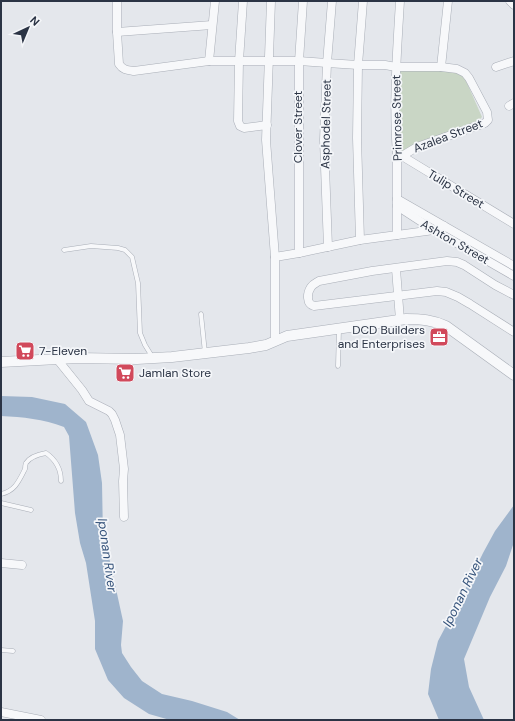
<svg xmlns="http://www.w3.org/2000/svg" width="515" height="721" viewBox="0 0 515 721" font-family="'DM Sans',sans-serif">
	<rect width="100%" height="100%" fill="#e4e7ec"/>
	<polygon fill="#c9d6c5" points="449,68 463,74 482,117 479,120 417,145 403,153 399,151 398,69"/>
	<g fill="#9fb4cc">
		<path d="M 1,396 L 32,397 L 65,404 L 86,422 L 98,455 L 102,483 L 103,537 L 109,557 L 123,621 L 121,645 L 122,653 L 131,667 L 142,681 L 162,694 L 192,701 L 227,712 L 240,720 L 170,720 L 149,714 L 124,698 L 108,680 L 95,649 L 95,621 L 86,563 L 80,543 L 75,513 L 69,436 L 64,427 C 43,419 23,417 1,416 Z"/>
		<polygon points="514,505 514,542 506,566 490,597 464,659 469,687 484,720 439,720 428,694 431,669 438,641 463,594 483,553 495,531"/>
	</g>
	<g fill="none" stroke-linecap="round" stroke-linejoin="round">
		<g stroke="#a9aeb7" stroke-width="5">
			<g id="service">
				<polyline points="64,250 91,246 118,248 125,250 132,257 138,283 140,333 145,345 153,358"/>
				<polyline points="201,314 205,353"/>
				<polyline points="338,366 339,329"/>
				<path d="M 1,494 C 15,491 19,481 25,469 C 25,467 25,465 26,463 C 30,457 40,454 46,453 C 56,460 61,469 61,481"/>
				<polyline points="1,503 31,510"/>
				<polyline points="1,650 13,651"/>
			</g>
		</g>
		<g stroke="#a9aeb7" stroke-width="9">
			<g id="minor">
				<path d="M 117,1 L 117,32 L 119,64 C 123,70 127,70 134,71 L 209,61 L 299,61 L 327,63 L 358,65 L 385,65 L 396,67 L 441,67 L 457,69 L 465,73 L 469,78 L 487,112 L 488,120 L 485,123 L 417,147 L 402,156"/>
				<polyline points="243,1 239,61 238,121 240,126 244,128 267,125"/>
				<polyline points="271,1 266,140 275,257 275,341"/>
				<polyline points="510,1 514,5"/>
				<polyline points="117,32 212,25"/>
				<polyline points="209,61 215,1"/>
				<polyline points="441,67 448,1"/>
				<polyline points="496,67 514,61"/>
				<polyline points="509,106 514,103"/>
				<polyline points="398,155 402,156 514,224"/>
				<polyline points="397,199 514,266"/>
				<polyline points="397,206 434,230 514,276"/>
				<path d="M 397,235 L 397,154 C 393,103 397,52 400,1"/>
				<polyline points="360,240 357,138 358,65 363,1"/>
				<polyline points="328,247 324,140 327,63 332,1"/>
				<polyline points="299,253 299,61 303,1"/>
				<polyline points="275,257 299,253 360,240 434,230 444,226"/>
				<polyline points="396,269 400,320"/>
				<path d="M 514,295 L 495,285 L 464,265 L 457,262 L 447,261 L 372,271 L 319,281 C 316,283 313,284 311,287 C 307,293 306,304 314,306 L 437,291 L 446,292 L 458,297 L 470,304 L 514,332"/>
				<polyline points="57,359 82,390 89,401 109,411 112,414 115,420 120,435 124,469 123,481 124,517"/>
				<polyline points="1,563 22,565"/>
				<polyline points="1,712 41,720"/>
			</g>
		</g>
		<g stroke="#a9aeb7" stroke-width="11">
			<path id="tertiary" d="M 1,362 L 77,358 L 137,359 L 172,357 L 249,348 L 266,345 L 287,336 L 406,319 C 422,319 432,320 446,326 L 514,375"/>
		</g>
		<use href="#service" stroke="#f7f8fa" stroke-width="4"/>
		<use href="#minor" stroke="#f7f8fa" stroke-width="8"/>
		<use href="#tertiary" stroke="#f7f8fa" stroke-width="10"/>
	</g>
	<defs>
		<g id="office-square" transform="scale(1)"><rect x="-9" y="-9" width="18" height="18" rx="4" fill="#d1495b" stroke="#f4f6f9"/><path d="M-6-3h4V-5.5h4V-3h4V5H-6ZM-1-4.5V-3h2v-1.5ZM-6 0V1H6V0Z" fill="#fff"/></g>
		<g id="supermarket-square" transform="scale(1)"><rect x="-9" y="-9" width="18" height="18" rx="4" fill="#d1495b" stroke="#f4f6f9"/><path d="M-6-5.5h2.5l.6 2H6L4.5 2H-2.5L-4.4-4H-6ZM-1.5 3.2a1.3 1.3 0 1 0 .1 0ZM3 3.2a1.3 1.3 0 1 0 .1 0Z" fill="#fff"/></g>
	</defs>
	<g fill-rule="evenodd">
		<use href="#office-square" x="439" y="337"/>
		<use href="#supermarket-square" x="25" y="351"/>
		<use href="#supermarket-square" x="125" y="373"/>
	</g>
	<g text-anchor="middle" stroke-width="3.5" stroke-linejoin="round" paint-order="stroke">
		<g font-size="12" fill="#2b3445" stroke="#f4f6f9">
			<text transform="translate(397 118) rotate(-91)" y="4">Primrose Street</text>
			<text transform="translate(326 124) rotate(-89)" y="4">Asphodel Street</text>
			<text transform="translate(298 127) rotate(-90)" y="4">Clover Street</text>
			<text transform="translate(448 136) rotate(-21)" y="4">Azalea Street</text>
			<text transform="translate(456 189) rotate(31)" y="4">Tulip Street</text>
			<text transform="translate(455 242) rotate(30)" y="4">Ashton Street</text>
		</g>
		<g font-size="12" fill="#2b3445" stroke="#f4f6f9" text-anchor="start">
			<text x="425" y="334" text-anchor="end">DCD Builders<tspan x="425" dy="14">and Enterprises</tspan></text>
			<text x="39" y="355">7-Eleven</text>
			<text x="139" y="377">Jamlan Store</text>
		</g>
		<g font-size="13" font-style="italic" fill="#34527a" stroke="#f4f6f9">
			<text transform="translate(108 555) rotate(82)" y="5">Iponan River</text>
			<text transform="translate(462 592) rotate(-64)" y="5">Iponan River</text>
		</g>
	</g>
	<rect width="515" height="721" fill="none" stroke="#2b3445" stroke-width="4"/>
	<g transform="translate(28 28) rotate(44)" stroke="#f4f6f9" stroke-width="3" paint-order="stroke">
	<path d="M0-3L7 15L0 10L-7 15Z" fill="#2b3445"/>
	<text y="-6" font-size="11" font-weight="bold" text-anchor="middle" fill="#2b3445">N</text>
	</g>
</svg>
